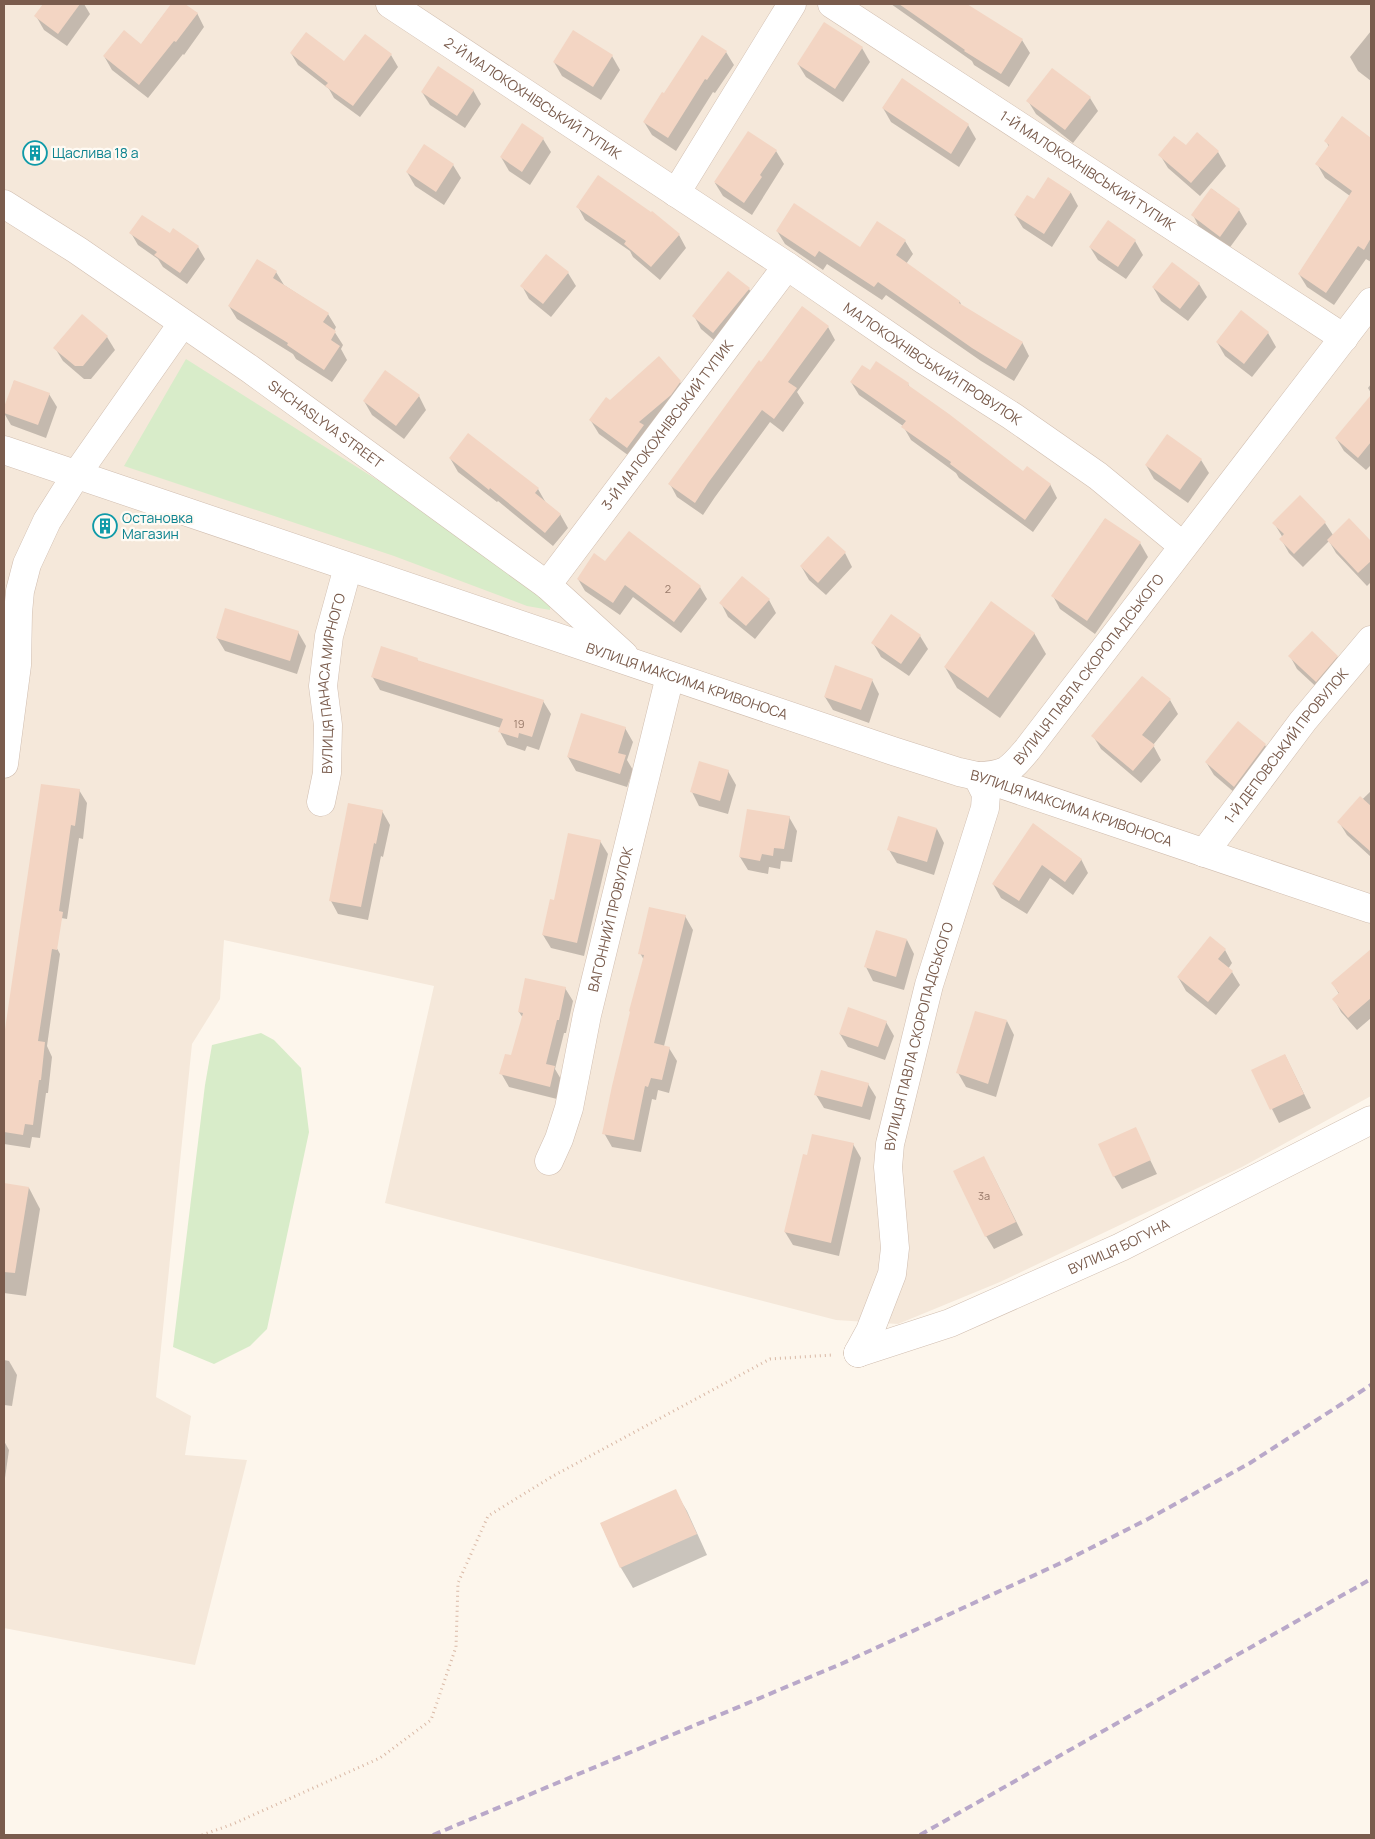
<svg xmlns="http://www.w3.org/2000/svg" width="1375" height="1839" viewBox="0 0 1375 1839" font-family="Manrope,sans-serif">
	<rect width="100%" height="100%" fill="#fdf6ec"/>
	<polygon fill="#f5e8da" points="4,4 1371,4 1371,1096 1242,1167 1000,1282 898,1324 836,1320 385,1203 434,986 224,940 220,999 192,1044 156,1397 191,1416 185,1455 247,1460 195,1665 4,1628"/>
	<g fill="#d8ecc9">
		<polygon points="186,359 390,488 550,600 550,610 527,606 394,556 124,466"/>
		<polygon points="261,1033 274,1040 301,1068 309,1132 267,1329 250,1346 214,1364 173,1347 205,1085 212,1045"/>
	</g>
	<g fill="#0003">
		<polygon points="45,4 84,4 90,14 67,46 44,30 36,16"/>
		<polygon points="172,4 183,4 197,13 204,27 184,55 183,54 148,98 112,70 104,56 141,45"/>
		<polygon points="891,4 965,4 1022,40 1030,53 1009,87 974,65 972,61"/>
		<polygon points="1371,31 1371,81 1358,71 1350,57"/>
		<polygon points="574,32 612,56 620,70 601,100 562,76 554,62"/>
		<polygon points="365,36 391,55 398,67 360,117 334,98 329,89 298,65 291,53 344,63"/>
		<polygon points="862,48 870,62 843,102 806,77 798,64"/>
		<polygon points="726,52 734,65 715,93 713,92 676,151 652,135 644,122 664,95"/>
		<polygon points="902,80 968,125 976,139 959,167 891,122 883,108"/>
		<polygon points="473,90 481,104 465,128 430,105 422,92"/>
		<polygon points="1090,98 1098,111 1073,143 1036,114 1028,101"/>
		<polygon points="1343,118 1371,140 1371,262 1366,259 1334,305 1307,287 1299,274 1350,196 1325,178 1317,164 1329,147 1326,141"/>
		<polygon points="522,125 543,139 551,152 530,185 509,171 501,157"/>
		<polygon points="1197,134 1218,152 1226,166 1200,196 1168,168 1160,155 1186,147"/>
		<polygon points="776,151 784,164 752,215 723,196 715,183"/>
		<polygon points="453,165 461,178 444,205 415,186 407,172"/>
		<polygon points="1048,179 1071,193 1078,206 1052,247 1023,228 1015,215 1034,201"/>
		<polygon points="1212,189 1239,210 1247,224 1228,250 1200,229 1193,215"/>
		<polygon points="578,207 679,235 686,248 660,280 633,257 630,251 585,220"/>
		<polygon points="1108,222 1135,241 1143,255 1126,279 1098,260 1090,247"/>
		<polygon points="777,231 861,248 905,241 913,254 906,264 960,302 962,307 1022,342 1029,356 1014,381 981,361 886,295 882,300 827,264 823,270 785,244"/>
		<polygon points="131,233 170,235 198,247 205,259 187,284 163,267 158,259 138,245"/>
		<polygon points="276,272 284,285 328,314 336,327 334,331 343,345 341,349 347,360 332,382 296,359 293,354 237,319 229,306"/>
		<polygon points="568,273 576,286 551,317 529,299 522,286"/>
		<polygon points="1199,284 1207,297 1188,321 1161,301 1153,287"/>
		<polygon points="749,289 756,302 721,346 701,329 694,316"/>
		<polygon points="82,316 107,337 115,350 91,379 84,379 63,361 55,348"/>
		<polygon points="828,327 835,340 797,392 804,403 783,432 770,422 715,497 703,515 677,497 670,484 761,364"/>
		<polygon points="1268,333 1276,347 1252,377 1225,356 1217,342"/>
		<polygon points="870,372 908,384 910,388 1024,473 1050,484 1057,498 1033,532 959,478 956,473 911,440 903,426 859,395 851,382"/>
		<polygon points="14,381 49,394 57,407 46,438 11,425 4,413"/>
		<polygon points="680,382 688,396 636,461 599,434 591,421 610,402"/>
		<polygon points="1371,384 1371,393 1368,388"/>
		<polygon points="419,396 426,410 404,439 372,415 364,401"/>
		<polygon points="1371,397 1371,465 1366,470 1344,451 1336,438"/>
		<polygon points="450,458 538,489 546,503 560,514 568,528 553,546 498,501 497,502 458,472"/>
		<polygon points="1201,460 1209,473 1188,503 1154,479 1146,465"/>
		<polygon points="1105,519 1140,543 1148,557 1095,634 1060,609 1053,596"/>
		<polygon points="1349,520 1371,543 1371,582 1367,586 1336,553 1329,541 1303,567 1289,553 1281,539 1283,538 1274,523 1325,523 1333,535"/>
		<polygon points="845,553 852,567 826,595 809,580 801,566"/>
		<polygon points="605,563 700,587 707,599 681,633 633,597 620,615 585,591 578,579"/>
		<polygon points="769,600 776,613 755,639 728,617 721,603"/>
		<polygon points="298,632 306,646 297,674 225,651 217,638"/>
		<polygon points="1034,633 1046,654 1000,718 957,688 945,667"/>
		<polygon points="920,636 928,649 909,676 881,657 873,643"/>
		<polygon points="1290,656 1337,656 1344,670 1324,694 1297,669"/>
		<polygon points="417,659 418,661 543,701 551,714 539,750 527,746 525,751 507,745 500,732 501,728 380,690 372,676"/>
		<polygon points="1142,677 1170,700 1178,714 1153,745 1161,760 1141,783 1101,749 1093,736"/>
		<polygon points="872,680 879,694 869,723 833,710 825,697"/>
		<polygon points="625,728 633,742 627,760 633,770 627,787 576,771 568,757"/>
		<polygon points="1265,745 1273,759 1242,799 1214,775 1206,762"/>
		<polygon points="728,771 736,785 728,814 699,806 692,792"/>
		<polygon points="79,790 87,803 83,839 79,838 67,919 33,913"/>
		<polygon points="1371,791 1371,857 1347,835 1339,822"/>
		<polygon points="382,811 390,825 383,857 381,856 368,920 338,914 331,901"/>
		<polygon points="789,817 797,831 792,862 781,861 780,869 769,867 768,874 748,870 740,857"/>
		<polygon points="1033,825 1081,859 1088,873 1073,895 1050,878 1027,914 1001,898 993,884"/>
		<polygon points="937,829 944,843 934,875 897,863 889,850"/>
		<polygon points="600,841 608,854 584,956 551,948 543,935 555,902"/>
		<polygon points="685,916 693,930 664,1046 669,1048 677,1061 669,1093 658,1090 656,1100 652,1099 641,1152 612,1147 604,1133 644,960 640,953"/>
		<polygon points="21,936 53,941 60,954 47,1046 52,1057 48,1093 46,1093 40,1138 32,1137 30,1148 4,1144 4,1051"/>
		<polygon points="907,940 914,954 904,990 873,981 866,967"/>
		<polygon points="1225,950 1232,963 1228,969 1232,972 1240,985 1216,1015 1186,991 1178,977"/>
		<polygon points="1366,956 1371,962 1371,1018 1357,1030 1341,1012 1334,999 1339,994 1333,984"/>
		<polygon points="565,988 573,1001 566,1033 564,1033 555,1069 562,1081 557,1099 509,1087 501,1073 512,1057 523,1018 519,1012"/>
		<polygon points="1007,1021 1014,1035 996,1097 966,1087 958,1073"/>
		<polygon points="886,1022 894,1036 885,1060 848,1047 840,1034"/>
		<polygon points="1285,1055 1311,1108 1279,1123 1253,1071"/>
		<polygon points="868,1084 876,1097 870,1120 824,1108 816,1095"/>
		<polygon points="1135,1129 1157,1174 1122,1189 1114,1176"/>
		<polygon points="853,1144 861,1158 839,1256 793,1245 785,1232"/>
		<polygon points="991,1171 1023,1235 994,1249 986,1236"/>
		<polygon points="4,1185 29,1188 40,1209 26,1296 4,1293"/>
		<polygon points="4,1360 9,1361 17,1375 12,1406 4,1405"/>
		<polygon points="4,1441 9,1450 4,1485"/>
		<polygon points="675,1491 687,1511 707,1555 633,1588 621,1568 601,1524"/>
	</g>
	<g fill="#f3d5c3">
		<polygon points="43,4 80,4 58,34 34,16"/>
		<polygon points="171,4 185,4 198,13 176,42 174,41 139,85 103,56 124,30 141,44"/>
		<polygon points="899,4 967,4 1023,39 1001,74 964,51 965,50"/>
		<polygon points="824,22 863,47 835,89 797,64"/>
		<polygon points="573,30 613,55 593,87 553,62"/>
		<polygon points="306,32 344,61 365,34 392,54 353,106 325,86 328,83 290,53"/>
		<polygon points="702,35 727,51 707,80 705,79 668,138 643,122 662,92 664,93"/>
		<polygon points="438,66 474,90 457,116 421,92"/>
		<polygon points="1052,68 1091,97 1065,130 1026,101"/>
		<polygon points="902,78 969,124 951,154 882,108"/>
		<polygon points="1342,116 1371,138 1371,238 1364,250 1358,246 1326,293 1298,274 1352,191 1315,164 1329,145 1324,141"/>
		<polygon points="522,123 544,138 522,172 500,157"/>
		<polygon points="748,131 777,150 760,175 762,177 744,203 714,182"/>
		<polygon points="1197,132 1219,151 1191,183 1158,155 1174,136 1186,145"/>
		<polygon points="424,144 454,164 436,192 406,172"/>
		<polygon points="598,175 651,212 652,211 680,234 651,267 624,244 626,241 576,207"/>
		<polygon points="1048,177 1071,192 1044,234 1014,215 1027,195 1034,199"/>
		<polygon points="1211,188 1240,209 1220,237 1191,215"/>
		<polygon points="794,203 860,247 877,221 906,240 896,255 960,301 959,303 1023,342 1006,369 972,348 878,282 874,287 819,251 815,257 776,231"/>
		<polygon points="142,215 170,233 173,228 199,246 180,273 154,255 157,252 129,233"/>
		<polygon points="1108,220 1136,240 1118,267 1089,247"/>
		<polygon points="546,254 569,272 543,304 520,286"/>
		<polygon points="257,259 277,271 273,278 329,313 323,322 336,331 331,340 340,346 324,370 287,345 288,343 228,306"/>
		<polygon points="1172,262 1200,283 1180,309 1152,287"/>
		<polygon points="728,271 750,288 713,333 692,316"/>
		<polygon points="802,306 829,326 788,382 797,388 774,419 762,410 708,483 695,503 668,484 759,360 761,362"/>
		<polygon points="1241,310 1269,332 1244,364 1216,342"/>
		<polygon points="82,314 108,336 83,366 75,366 53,348"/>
		<polygon points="659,356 681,381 671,395 639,422 644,425 627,448 589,420 606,397 610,400"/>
		<polygon points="876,361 909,383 908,385 949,414 1023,471 1027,466 1051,484 1025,520 950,464 951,462 901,427 906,421 850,382 862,365 870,370"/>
		<polygon points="385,370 420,395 396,426 363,401"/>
		<polygon points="14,380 50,393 38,425 4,413 4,407"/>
		<polygon points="1371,395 1371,442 1358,458 1335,438"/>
		<polygon points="468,433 539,488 535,493 561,514 545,533 490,488 489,490 449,458"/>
		<polygon points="1167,434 1202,459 1180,490 1145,465"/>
		<polygon points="1300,495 1326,522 1294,554 1279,539 1284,534 1272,523"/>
		<polygon points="1105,518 1141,542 1087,621 1051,596"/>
		<polygon points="1349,518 1371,541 1371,561 1358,573 1327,540"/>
		<polygon points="629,531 701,586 674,622 625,585 613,603 577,579 594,553 605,561"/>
		<polygon points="828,536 846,552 818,583 800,566"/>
		<polygon points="742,576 770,599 746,626 719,603"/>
		<polygon points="991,601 1035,633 988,698 944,667"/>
		<polygon points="225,608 299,631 290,661 216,638"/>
		<polygon points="891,614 921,635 901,664 871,643"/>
		<polygon points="1312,631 1338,656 1316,682 1288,656"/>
		<polygon points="381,646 418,658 417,660 544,700 532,737 519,733 518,738 498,732 503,719 371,677"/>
		<polygon points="835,665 873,679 861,710 824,697"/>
		<polygon points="1142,676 1171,699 1142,735 1155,745 1133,771 1091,736"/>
		<polygon points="581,713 626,727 618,753 626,755 620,774 567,757"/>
		<polygon points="1238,721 1266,744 1234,787 1205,762"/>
		<polygon points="699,761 729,770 720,801 690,792"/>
		<polygon points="41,784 80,789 75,826 71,825 59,911 63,912 57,950 52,949 38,1041 45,1042 41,1080 39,1080 33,1125 25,1124 23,1135 4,1132 4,1036"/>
		<polygon points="1360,796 1371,806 1371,852 1337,822"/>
		<polygon points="348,803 383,810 376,844 374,843 361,907 329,901"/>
		<polygon points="747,809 790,816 784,849 774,848 773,856 762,854 760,861 739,857"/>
		<polygon points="898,816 937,828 927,862 887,850"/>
		<polygon points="1033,823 1082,859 1065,882 1042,865 1019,901 992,884"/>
		<polygon points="568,833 601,840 577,943 542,935 550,899 554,900"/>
		<polygon points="649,907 686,915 654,1043 670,1047 662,1080 651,1078 648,1087 645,1086 634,1140 602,1134 612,1086 630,1012 629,1011 644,955 638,954"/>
		<polygon points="876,930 907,939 896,977 864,967"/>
		<polygon points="1210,936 1226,949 1218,959 1233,971 1208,1002 1177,977"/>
		<polygon points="1371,949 1371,998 1348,1018 1332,999 1339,993 1331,983"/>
		<polygon points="525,978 566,987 559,1020 557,1020 546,1064 555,1066 550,1087 499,1074 505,1054 511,1055 523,1013 518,1012"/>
		<polygon points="848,1007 887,1021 878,1047 839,1034"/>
		<polygon points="975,1011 1007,1020 988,1084 956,1073"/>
		<polygon points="1285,1054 1304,1094 1270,1110 1251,1070"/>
		<polygon points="821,1070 869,1083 862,1107 814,1095"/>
		<polygon points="1136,1127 1151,1160 1113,1177 1098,1144"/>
		<polygon points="812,1134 854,1143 831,1243 784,1232 803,1154 807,1155"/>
		<polygon points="984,1156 1016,1222 985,1237 953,1171"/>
		<polygon points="4,1183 29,1187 15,1273 4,1272"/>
		<polygon points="676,1489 697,1534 620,1568 600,1523"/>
	</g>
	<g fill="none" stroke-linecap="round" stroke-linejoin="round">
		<g stroke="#d1beb0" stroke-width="29">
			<g id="minor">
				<path id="s1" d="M 390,4 L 787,266 L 924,360 L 1012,416 L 1098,476 L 1183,546"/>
				<path id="s2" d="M 832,4 L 1344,338"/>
				<polyline points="676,193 792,4"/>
				<path id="s3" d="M 4,204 L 77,250 L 250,369 L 478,535 L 547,585 L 624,655"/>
				<path id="s4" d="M 4,450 L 893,751 L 959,772 L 977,776 L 1371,909"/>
				<path id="s5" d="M 547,585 L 787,266"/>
				<polyline points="4,764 17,665 18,613 20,591 27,564 47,521 76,475 182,324"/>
				<path id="s6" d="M 977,776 C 1006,775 1009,771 1027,750 L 1371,302"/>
				<path id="s7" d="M 321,802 L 327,773 L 328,725 L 323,686 L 329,636 L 348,567"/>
				<path id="s8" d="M 1204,853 L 1303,721 L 1371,640"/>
				<path id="s9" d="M 549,1161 L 559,1139 L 569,1108 L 587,1015 L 670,676"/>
				<path id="s10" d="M 858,1353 L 870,1331 L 892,1274 L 895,1248 L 888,1167 L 890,1144 L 929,985 L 985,808 L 986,794 L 977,776"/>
				<path id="s11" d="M 858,1353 L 950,1323 L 1121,1247 L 1371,1120"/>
			</g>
		</g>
		<polyline stroke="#d9b8a5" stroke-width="3" stroke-dasharray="1 4" stroke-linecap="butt" points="202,1835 233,1824 380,1758 431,1720 456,1647 458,1583 488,1516 553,1476 770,1359 832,1355"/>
		<use href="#minor" stroke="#fff" stroke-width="28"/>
		<g stroke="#b9a8c9" stroke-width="4" stroke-dasharray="8 5" stroke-linecap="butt">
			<polyline points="433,1835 841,1664 1063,1562 1148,1519 1250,1463 1371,1385"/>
			<polyline points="920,1835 1371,1579"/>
		</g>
	</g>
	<defs>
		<g id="building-ring" transform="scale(1.25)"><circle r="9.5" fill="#fffaf3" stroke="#0f9aa8" stroke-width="1.5"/><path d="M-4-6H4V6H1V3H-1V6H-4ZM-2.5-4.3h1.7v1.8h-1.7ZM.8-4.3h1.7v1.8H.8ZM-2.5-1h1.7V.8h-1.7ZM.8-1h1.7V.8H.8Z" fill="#0f9aa8"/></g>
	</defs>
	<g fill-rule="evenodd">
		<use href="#building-ring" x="35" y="153"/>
		<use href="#building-ring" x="105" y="526"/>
	</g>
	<g text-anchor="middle" stroke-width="4.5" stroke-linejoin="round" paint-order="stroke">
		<g font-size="11" fill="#987a6a">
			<text x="668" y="593">2</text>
			<text x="519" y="728">19</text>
			<text x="984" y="1200">3а</text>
		</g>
		<g font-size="14" fill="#7a5c4d" stroke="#fffaf3">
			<text dy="5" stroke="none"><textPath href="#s1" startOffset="171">2-Й МАЛОКОХНІВСЬКИЙ ТУПИК</textPath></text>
			<text dy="5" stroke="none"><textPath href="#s2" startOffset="305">1-Й МАЛОКОХНІВСЬКИЙ ТУПИК</textPath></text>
			<text dy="5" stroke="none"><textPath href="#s1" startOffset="651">МАЛОКОХНІВСЬКИЙ ПРОВУЛОК</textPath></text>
			<text dy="5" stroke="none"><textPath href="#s3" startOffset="390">SHCHASLYVA STREET</textPath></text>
			<text dy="5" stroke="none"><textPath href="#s5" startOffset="200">3-Й МАЛОКОХНІВСЬКИЙ ТУПИК</textPath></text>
			<text dy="5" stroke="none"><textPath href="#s6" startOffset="161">ВУЛИЦЯ ПАВЛА СКОРОПАДСЬКОГО</textPath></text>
			<text dy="5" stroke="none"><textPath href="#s4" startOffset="721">ВУЛИЦЯ МАКСИМА КРИВОНОСА</textPath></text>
			<text dy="5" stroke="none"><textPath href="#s7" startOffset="120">ВУЛИЦЯ ПАНАСА МИРНОГО</textPath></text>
			<text dy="5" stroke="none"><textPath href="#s8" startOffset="135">1-Й ДЕПОВСЬКИЙ ПРОВУЛОК</textPath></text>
			<text dy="5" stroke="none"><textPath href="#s4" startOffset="1126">ВУЛИЦЯ МАКСИМА КРИВОНОСА</textPath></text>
			<text dy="5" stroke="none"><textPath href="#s9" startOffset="250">ВАГОННИЙ ПРОВУЛОК</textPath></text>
			<text dy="5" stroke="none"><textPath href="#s10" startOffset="328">ВУЛИЦЯ ПАВЛА СКОРОПАДСЬКОГО</textPath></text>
			<text dy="5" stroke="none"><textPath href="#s11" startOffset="282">ВУЛИЦЯ БОГУНА</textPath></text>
		</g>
		<g font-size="14" fill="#0d838f" stroke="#fffaf3" text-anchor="start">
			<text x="52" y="158">Щаслива 18 а</text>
			<text x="122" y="523">Остановка<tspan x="122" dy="16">Магазин</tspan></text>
		</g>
	</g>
	<rect width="1375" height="1839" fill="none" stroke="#7a5c4d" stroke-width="10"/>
</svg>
